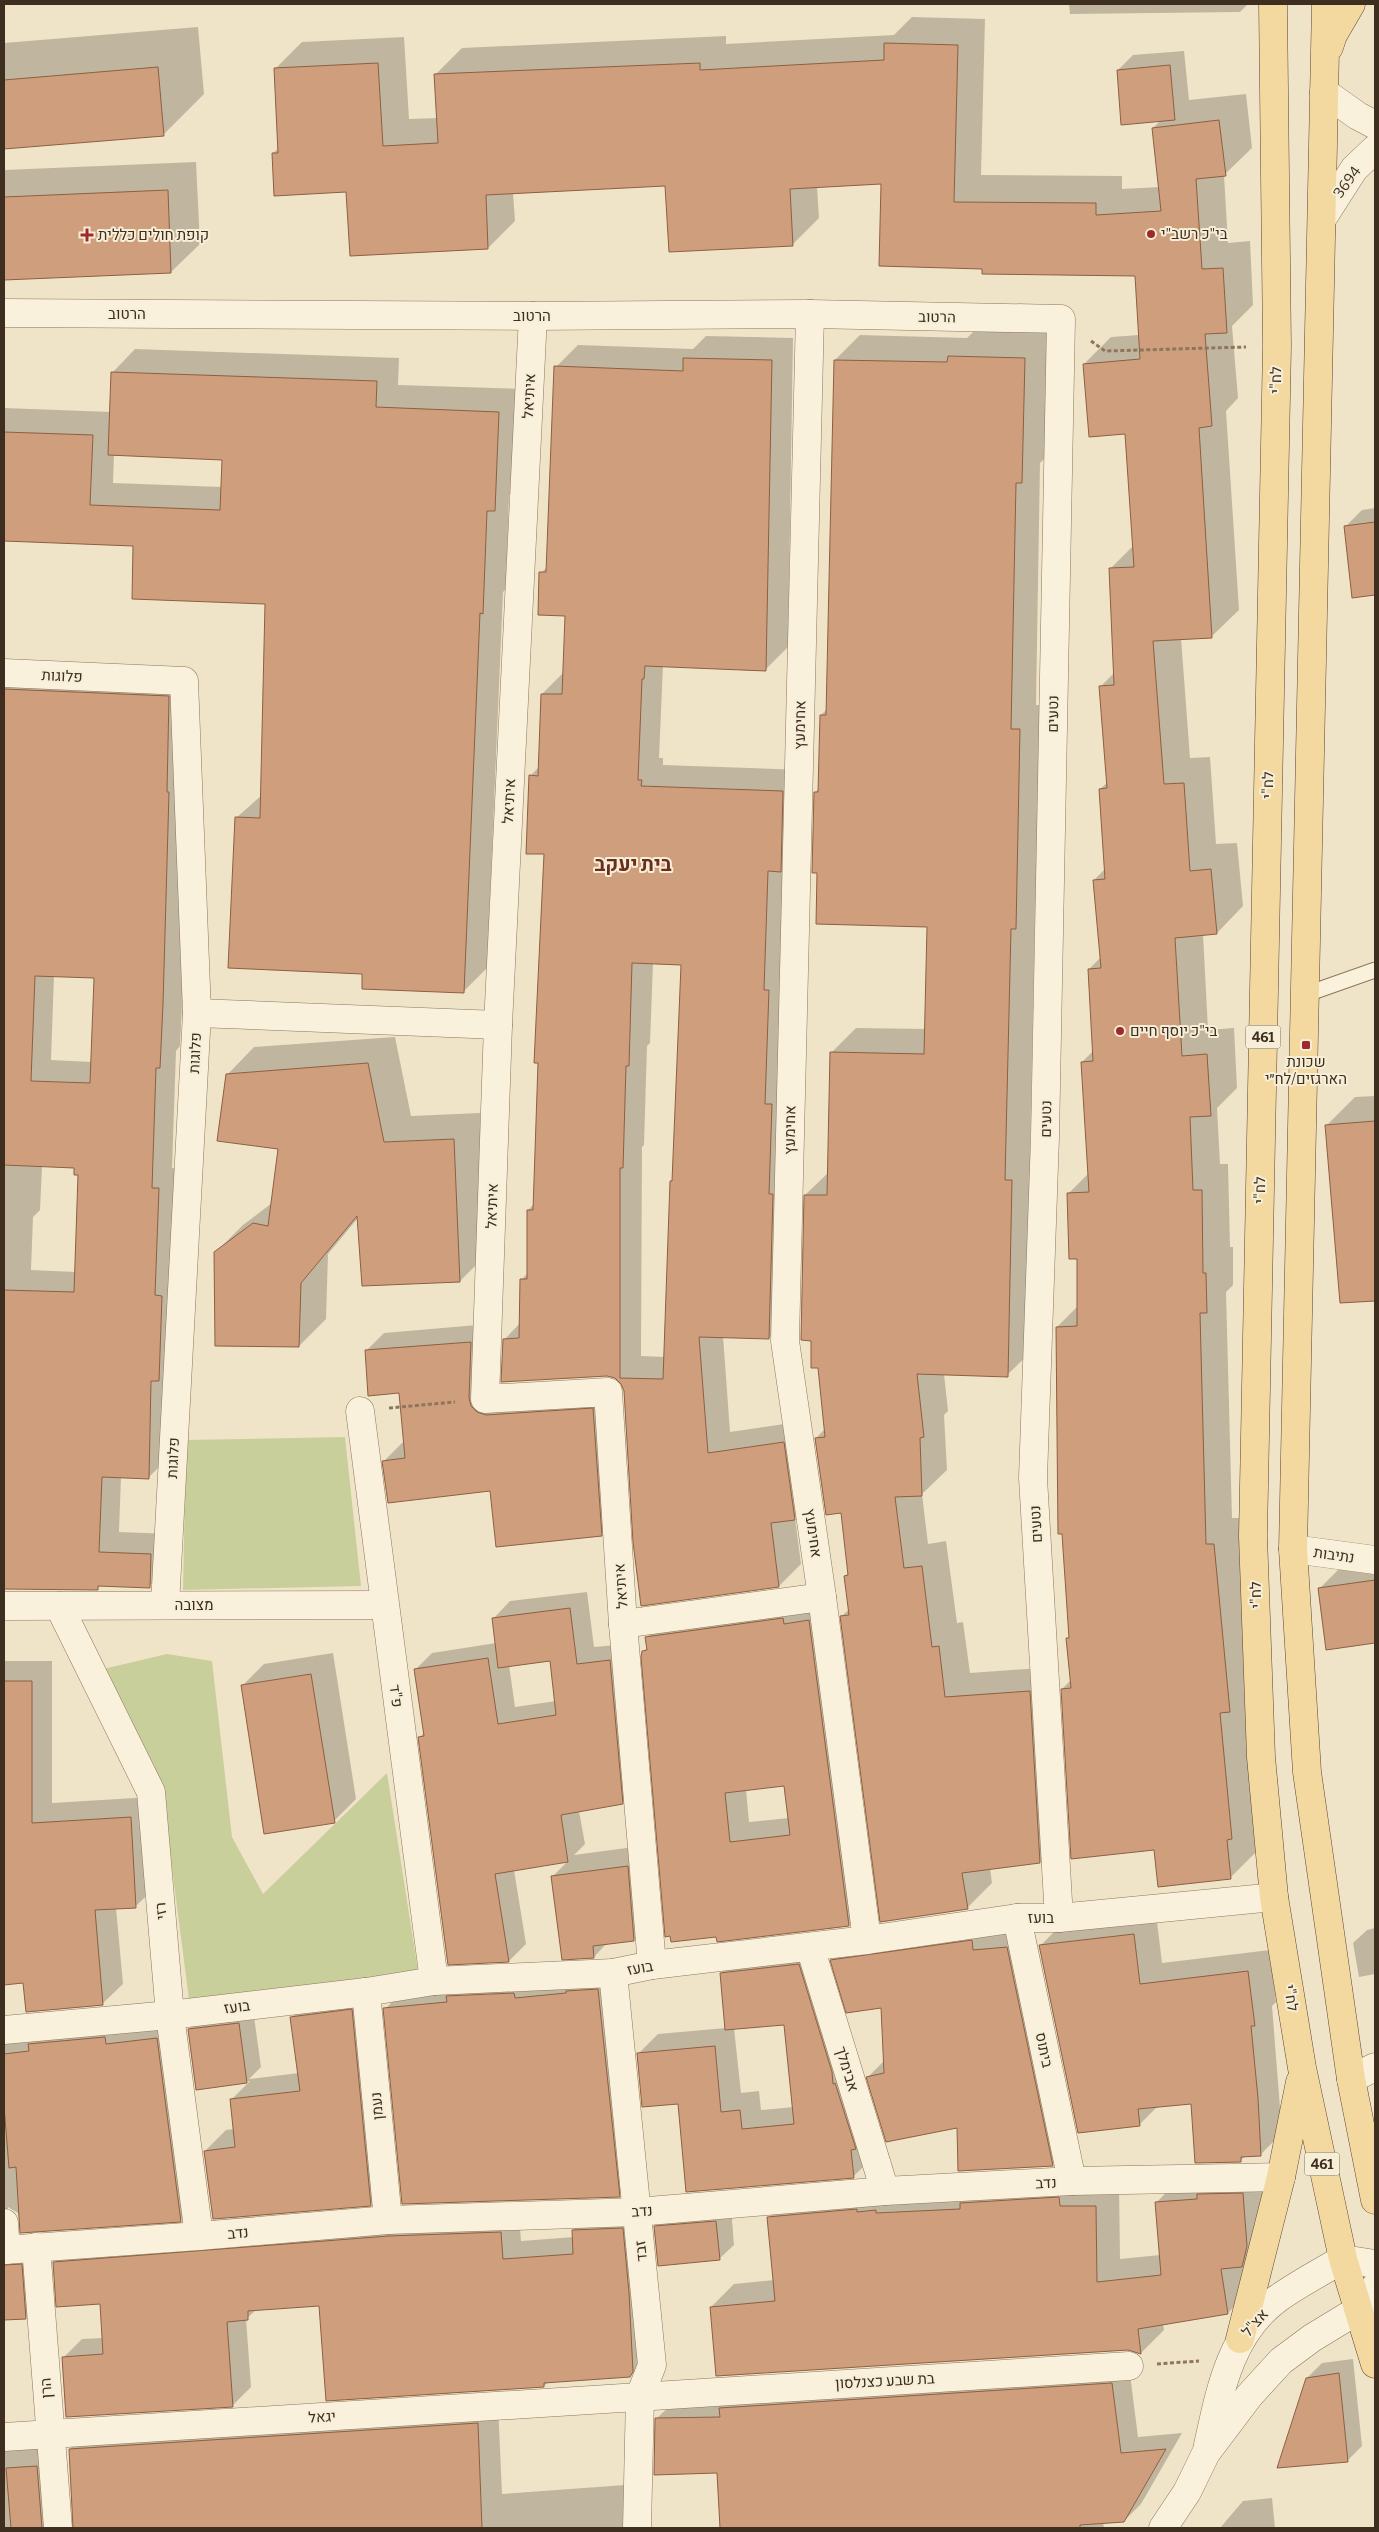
<svg xmlns="http://www.w3.org/2000/svg" width="1379" height="2532" viewBox="0 0 1379 2532" font-family="Bitter,Heebo,serif">
	<rect width="100%" height="100%" fill="#f0e4c8"/>
	<g fill="#c9cf9b">
		<polygon points="345,1437 361,1586 183,1590 186,1440"/>
		<polygon points="167,1654 212,1661 232,1837 263,1894 387,1773 418,1971 189,2000 162,1790 99,1670"/>
	</g>
	<g fill="#0003" fill-rule="evenodd">
		<polygon points="1069,4 1248,4 1240,12 1070,14"/>
		<polygon points="912,17 985,19 981,175 1122,176 1122,189 1160,187 1153,128 1161,120 1118,70 1133,55 1184,51 1189,100 1246,94 1252,148 1224,175 1228,243 1250,241 1253,305 1232,326 1238,398 1226,411 1239,610 1212,636 1181,638 1190,758 1210,757 1216,844 1237,843 1243,906 1217,933 1203,934 1208,1030 1234,1028 1237,1088 1217,1108 1220,1164 1228,1164 1230,1247 1233,1247 1233,1285 1226,1292 1232,1518 1241,1518 1257,1851 1230,1878 1156,1849 1062,1689 1071,1680 1067,1639 1071,1636 1063,1533 1059,1533 1057,1327 1078,1306 1078,1258 1069,1193 1089,1173 1082,1062 1093,1051 1089,969 1101,957 1094,880 1105,869 1100,789 1108,782 1100,687 1115,672 1110,569 1134,545 1127,432 1084,364 1111,337 1139,335 1136,274 983,268 882,183 817,186 819,218 792,245 666,185 513,193 515,221 488,248 347,191 273,153 279,148 275,69 302,42 404,37 409,119 438,118 435,75 462,48 726,36 726,44 894,35"/>
		<polygon points="198,27 204,94 164,134 4,148 4,43"/>
		<polygon points="196,162 200,244 171,272 4,279 4,170"/>
		<polygon points="974,331 1049,333 1046,457 1040,463 1036,705 1044,705 1040,903 1035,908 1030,1156 1036,1156 1032,1351 1007,1375 944,1374 948,1411 944,1415 947,1470 922,1494 928,1544 946,1541 957,1623 963,1622 970,1673 1054,1667 1064,1837 1040,1862 990,1868 992,1883 967,1908 842,1616 849,1609 845,1576 849,1573 842,1512 816,1438 825,1429 805,1195 829,1172 831,1053 856,1028 926,1029 928,926 818,872 815,793 819,788 821,715 827,709 835,360 860,335 967,338"/>
		<path d="M 706,336 L 793,338 L 788,647 L 766,669 L 663,665 L 659,758 L 663,758 L 663,765 L 804,770 L 791,1316 L 769,1338 L 723,1336 L 730,1432 L 806,1421 L 816,1497 L 795,1518 L 801,1564 L 779,1586 L 616,1377 L 504,1340 L 520,1323 L 522,1279 L 528,1273 L 528,1210 L 534,1204 L 545,853 L 530,776 L 539,767 L 542,694 L 564,672 L 566,614 L 541,573 L 548,566 L 556,367 L 578,345 L 693,349 ZM 653,963 L 682,964 L 673,1179 L 671,1181 L 665,1357 L 641,1356 L 642,1147 L 644,1145 L 647,1046 L 650,1043 Z"/>
		<path d="M 135,349 L 399,358 L 398,385 L 522,389 L 518,486 L 509,495 L 506,589 L 503,592 L 487,968 L 463,992 L 363,972 L 236,818 L 262,795 L 266,603 L 135,544 L 4,540 L 4,408 L 111,412 L 112,373 ZM 114,454 L 223,458 L 222,487 L 113,483 Z"/>
		<polygon points="1375,508 1375,594 1353,596 1345,527 1362,510"/>
		<path d="M 4,668 L 189,676 L 183,983 L 180,1046 L 176,1051 L 172,1168 L 179,1168 L 169,1457 L 148,1478 L 121,1477 L 119,1532 L 171,1534 L 170,1566 L 149,1586 L 101,1585 L 97,1589 L 4,1588 ZM 54,976 L 95,977 L 92,1062 L 51,1060 ZM 42,1166 L 75,1167 L 80,1174 L 76,1272 L 31,1270 L 33,1217 L 40,1210 Z"/>
		<polygon points="395,1037 411,1116 480,1113 487,1254 460,1281 358,1218 328,1254 326,1319 299,1346 216,1252 243,1225 272,1203 279,1148 227,1075 254,1047"/>
		<polygon points="1375,1096 1375,1299 1341,1302 1326,1126 1355,1097"/>
		<polygon points="489,1324 489,1388 611,1391 619,1517 601,1535 492,1490 384,1461 402,1443 405,1443 400,1392 366,1351 384,1333"/>
		<polygon points="1375,1562 1375,1642 1328,1648 1320,1588 1342,1566"/>
		<path d="M 587,1592 L 594,1647 L 627,1644 L 639,1786 L 622,1803 L 579,1811 L 585,1844 L 574,1855 L 649,1845 L 656,1918 L 634,1940 L 607,1943 L 594,1957 L 553,1876 L 568,1861 L 514,1870 L 526,1944 L 509,1961 L 449,1963 L 419,1738 L 425,1732 L 415,1670 L 432,1653 L 496,1643 L 493,1619 L 510,1601 ZM 551,1660 L 556,1701 L 515,1707 L 509,1665 Z"/>
		<path d="M 829,1601 L 869,1905 L 849,1925 L 718,1940 L 643,1652 L 648,1647 L 647,1637 L 667,1617 ZM 785,1785 L 789,1818 L 749,1822 L 746,1789 Z"/>
		<polygon points="333,1653 356,1799 334,1821 242,1686 264,1664"/>
		<polygon points="4,1661 52,1661 52,1803 151,1797 156,1886 135,1907 116,1908 123,1984 102,2004 24,1982 4,1984"/>
		<polygon points="1156,1913 1162,1963 1270,1950 1276,2002 1272,2006 1282,2133 1260,2155 1245,2156 1240,2161 1192,2103 1158,2106 1139,2125 1040,1946 1062,1924"/>
		<polygon points="1375,1928 1375,1974 1359,1977 1353,1943 1367,1930"/>
		<polygon points="1025,1930 1070,2147 1052,2165 958,2126 868,2077 885,2060 882,2007 832,1960 850,1942"/>
		<path d="M 818,1945 L 873,2157 L 853,2177 L 679,2102 L 638,2054 L 658,2034 L 726,2028 L 721,1973 L 740,1954 ZM 785,2023 L 794,2107 L 761,2110 L 759,2091 L 741,2093 L 734,2028 Z"/>
		<polygon points="614,1973 636,2179 619,2196 385,2009 402,1992"/>
		<polygon points="373,1989 392,2183 370,2205 205,2151 226,2130 234,2129 231,2100 250,2081 197,2089 189,2029 204,2014 253,2009 261,2067 249,2079 299,2073 292,2017 313,1996"/>
		<polygon points="177,2018 201,2200 181,2220 21,2232 18,2213 8,2207 8,2231 46,2297 25,2318 4,2319 4,2036"/>
		<polygon points="1266,2170 1251,2289 1228,2313 1163,2323 1164,2330 1141,2353 1128,2349 711,2307 734,2284 775,2280 769,2217 792,2194 1119,2183 1120,2259 1160,2255 1156,2203 1179,2179"/>
		<polygon points="731,2207 734,2245 719,2259 655,2227 670,2212"/>
		<polygon points="641,2210 649,2357 630,2376 548,2382 544,2386 321,2305 257,2309 246,2319 251,2387 232,2406 63,2358 82,2339 103,2338 101,2303 54,2263 73,2244 519,2214 521,2241 574,2237 573,2230 592,2212"/>
		<polygon points="1353,2359 1362,2446 1347,2461 1307,2378 1322,2363"/>
		<polygon points="1129,2366 1138,2437 1182,2433 1141,2504 1124,2521 1103,2522 1104,2528 721,2528 718,2472 656,2419 674,2402"/>
		<polygon points="498,2403 502,2494 639,2484 642,2528 4,2528 4,2433 58,2446 66,2517 74,2522 70,2449 90,2429"/>
		<polygon points="1272,2498 1275,2528 1220,2528 1243,2501"/>
	</g>
	<g fill="#cf9f7d" stroke="#8d5f41" fill-rule="evenodd">
		<polygon points="884,43 958,45 954,202 1096,203 1096,215 1161,211 1152,128 1219,120 1226,176 1196,179 1202,269 1223,268 1227,333 1205,334 1212,426 1199,428 1212,638 1153,641 1164,784 1184,783 1190,871 1211,869 1217,934 1175,938 1182,1056 1207,1054 1211,1116 1190,1117 1193,1190 1202,1190 1203,1273 1206,1273 1207,1313 1200,1313 1206,1544 1214,1544 1230,1712 1220,1713 1232,1839 1227,1840 1231,1879 1158,1887 1154,1850 1071,1859 1061,1689 1071,1688 1066,1638 1069,1638 1062,1534 1058,1534 1056,1327 1077,1326 1077,1259 1069,1259 1067,1193 1089,1192 1081,1062 1093,1061 1088,969 1101,968 1093,880 1105,879 1099,789 1107,788 1099,686 1114,685 1109,568 1134,567 1125,434 1089,437 1083,364 1140,359 1135,276 982,274 982,269 879,266 881,184 790,189 793,246 669,252 665,186 486,195 488,249 350,256 346,192 274,196 272,153 278,153 274,68 378,63 383,146 438,143 434,74 700,63 700,70 884,60"/>
		<polygon points="1170,65 1175,120 1121,125 1117,70"/>
		<polygon points="158,67 164,136 4,149 4,80"/>
		<polygon points="168,190 171,273 4,280 4,197"/>
		<polygon points="948,356 1025,358 1022,483 1016,483 1011,729 1020,729 1016,929 1011,929 1005,1180 1012,1180 1008,1377 917,1374 924,1437 920,1438 922,1496 895,1497 904,1568 922,1566 932,1647 939,1646 945,1697 1030,1691 1040,1863 962,1873 968,1909 880,1922 840,1616 849,1615 844,1576 848,1575 841,1513 826,1515 815,1438 825,1437 818,1368 811,1368 811,1341 801,1340 804,1195 827,1195 830,1052 924,1054 927,927 816,924 817,873 812,873 814,792 818,792 820,715 826,715 834,360 947,362"/>
		<path d="M 683,358 L 772,360 L 766,671 L 645,666 L 644,679 L 642,679 L 638,780 L 642,780 L 641,786 L 783,791 L 781,872 L 768,871 L 764,990 L 769,990 L 765,1104 L 772,1104 L 769,1194 L 773,1194 L 769,1339 L 699,1337 L 708,1453 L 784,1442 L 795,1520 L 771,1523 L 779,1587 L 641,1606 L 633,1542 L 624,1391 L 621,1384 L 615,1378 L 607,1376 L 501,1382 L 503,1339 L 519,1338 L 520,1279 L 527,1279 L 527,1210 L 533,1210 L 538,1063 L 534,1063 L 544,854 L 526,854 L 529,775 L 538,776 L 541,694 L 562,694 L 565,616 L 538,615 L 539,572 L 546,572 L 554,366 L 683,371 ZM 632,963 L 681,965 L 672,1181 L 670,1181 L 663,1379 L 620,1378 L 620,1168 L 623,1168 L 626,1066 L 629,1066 Z"/>
		<polygon points="111,372 377,381 376,407 499,412 495,511 487,511 483,614 480,613 464,993 362,989 362,974 228,968 235,817 260,818 265,604 132,599 133,546 4,541 4,432 93,435 90,505 220,510 222,460 108,455"/>
		<polygon points="1375,522 1375,595 1352,598 1344,526"/>
		<path d="M 4,689 L 169,696 L 167,792 L 169,792 L 163,1004 L 160,1068 L 156,1068 L 152,1188 L 159,1188 L 155,1295 L 162,1296 L 159,1381 L 151,1381 L 149,1479 L 102,1477 L 99,1552 L 151,1554 L 150,1588 L 98,1586 L 98,1590 L 4,1589 L 4,1290 L 74,1292 L 78,1175 L 74,1175 L 74,1168 L 4,1165 ZM 35,976 L 94,978 L 90,1083 L 31,1081 Z"/>
		<polygon points="368,1063 384,1142 454,1139 460,1282 362,1286 357,1216 301,1283 299,1347 215,1346 214,1252 253,1223 268,1226 278,1149 217,1141 226,1074"/>
		<polygon points="1375,1121 1375,1301 1340,1303 1325,1125"/>
		<polygon points="471,1342 469,1398 471,1406 477,1412 486,1415 593,1408 602,1536 496,1547 490,1491 388,1503 382,1461 405,1458 399,1393 368,1396 365,1350"/>
		<polygon points="1375,1580 1375,1643 1326,1650 1318,1588"/>
		<polygon points="570,1608 577,1664 610,1660 623,1804 561,1815 568,1862 495,1874 509,1962 448,1965 418,1737 424,1736 414,1669 488,1658 498,1724 556,1715 550,1661 498,1668 492,1618"/>
		<path d="M 783,1618 L 784,1624 L 809,1620 L 849,1926 L 717,1942 L 716,1937 L 671,1942 L 670,1936 L 665,1937 L 641,1657 L 642,1651 L 647,1650 L 645,1637 ZM 784,1786 L 790,1835 L 730,1842 L 725,1793 Z"/>
		<polygon points="311,1674 335,1823 264,1834 241,1685"/>
		<polygon points="4,1681 32,1681 32,1823 131,1817 136,1908 95,1910 103,2005 26,2012 23,1983 4,1985"/>
		<polygon points="628,1866 634,1941 593,1946 594,1958 562,1960 551,1876"/>
		<polygon points="1134,1934 1140,1984 1248,1971 1255,2026 1251,2026 1258,2098 1261,2156 1241,2157 1241,2162 1195,2163 1191,2104 1138,2109 1140,2126 1078,2133 1039,1945"/>
		<polygon points="972,1940 973,1950 1007,1947 1053,2166 958,2171 957,2128 886,2142 866,2077 884,2073 881,2008 846,2013 830,1960"/>
		<polygon points="799,1964 832,2072 833,2084 835,2083 856,2149 851,2150 854,2178 686,2192 678,2104 642,2107 637,2053 715,2046 721,2112 740,2110 742,2129 794,2124 784,2025 725,2030 720,1973"/>
		<polygon points="598,1989 620,2197 402,2204 383,2008 447,2002 446,1996 514,1993 515,1998 566,1993 566,1991"/>
		<polygon points="352,2009 371,2206 213,2219 204,2151 235,2147 230,2099 300,2091 290,2017"/>
		<polygon points="239,2023 247,2083 196,2090 188,2029"/>
		<polygon points="105,2037 106,2044 157,2038 181,2222 20,2233 16,2167 9,2168 4,2106 4,2054 29,2051 28,2044"/>
		<polygon points="1243,2193 1247,2246 1242,2267 1221,2269 1228,2314 1138,2329 1141,2354 1128,2350 716,2376 710,2307 775,2301 767,2217 857,2209 857,2212 876,2210 876,2213 960,2209 960,2203 1059,2197 1060,2206 1096,2206 1097,2282 1161,2275 1155,2202 1197,2199 1197,2194"/>
		<polygon points="716,2221 720,2260 658,2266 654,2226"/>
		<polygon points="623,2228 629,2293 633,2372 630,2377 544,2383 544,2387 326,2401 319,2306 248,2311 248,2320 227,2322 233,2407 66,2417 62,2357 103,2354 100,2304 56,2307 53,2262 389,2236 501,2232 503,2259 573,2254 572,2230"/>
		<polygon points="22,2264 26,2319 4,2320 4,2265"/>
		<polygon points="1339,2373 1348,2462 1277,2468 1306,2378"/>
		<polygon points="1112,2383 1121,2453 1166,2449 1124,2522 1080,2525 1080,2528 720,2528 717,2473 654,2475 655,2418 720,2417 719,2408"/>
		<polygon points="478,2423 482,2528 73,2528 69,2449"/>
		<polygon points="37,2466 42,2528 11,2528 6,2468"/>
	</g>
	<g fill="none" stroke-linecap="round" stroke-linejoin="round">
		<g stroke="#8d765c" stroke-width="17">
			<polyline id="service" points="1304,995 1375,970"/>
		</g>
		<g stroke="#8d765c" stroke-width="29">
			<g id="minor">
				<polyline points="1324,92 1358,116 1375,125"/>
				<polyline points="1322,219 1354,169 1375,149"/>
				<polyline points="4,313 533,316 810,314 1061,319 1045,1137 1033,1478 1059,1918"/>
				<polyline points="810,314 785,1341 822,1597 867,1940"/>
				<polyline points="533,316 498,1025 485,1399 608,1392 623,1624 652,1965"/>
				<polyline points="4,673 184,681 197,1013 165,1605"/>
				<polyline points="197,1013 498,1025"/>
				<polyline points="360,1411 434,1981"/>
				<polyline points="1293,1549 1375,1560"/>
				<polyline points="4,1606 384,1605"/>
				<polyline points="59,1606 151,1792 170,2015 199,2236"/>
				<polyline points="623,1624 822,1597"/>
				<polyline points="1017,1918 1072,2181"/>
				<polyline points="810,1947 885,2191"/>
				<polyline points="613,1973 652,2365 640,2396 637,2528"/>
				<polyline points="366,1992 388,2220"/>
				<polyline points="4,2030 170,2015 366,1992 434,1981 613,1973 652,1965 867,1940 1017,1918 1059,1918 1274,1897"/>
				<polyline points="1351,2079 1375,2067"/>
				<polyline points="4,2223 6,2250"/>
				<polyline points="36,2247 58,2528"/>
				<polyline points="4,2250 199,2236 388,2220 637,2212 885,2191 1072,2181 1281,2177"/>
				<polyline points="4,2437 1129,2366"/>
			</g>
		</g>
		<g stroke="#8d765c" stroke-width="29">
			<g id="tertiary">
				<path d="M 1208,2445 C 1220,2391 1230,2334 1277,2299 C 1298,2284 1321,2272 1343,2259 L 1375,2264"/>
				<polyline points="1163,2528 1187,2492 1206,2453 1249,2396 1281,2361 1312,2338 1358,2310 1375,2287"/>
			</g>
		</g>
		<g stroke="#5b4430" stroke-width="29">
			<g id="primary">
				<polyline points="1273,4 1277,346 1253,1536 1261,1757 1274,1897 1302,2068 1343,2259 1375,2364"/>
				<polyline points="1326,4 1293,1549 1307,1772 1351,2079 1375,2200"/>
				<polyline points="1329,47 1333,35 1351,4"/>
				<polyline points="1240,2339 1281,2177 1300,2082"/>
			</g>
		</g>
		<g stroke="#8d765c" stroke-width="3" stroke-dasharray="4 2.5" stroke-linecap="butt">
			<polyline points="1091,341 1105,351 1246,347"/>
			<polyline points="389,1408 455,1402"/>
			<polyline points="1157,2364 1199,2361"/>
		</g>
		<use href="#service" stroke="#faf1dc" stroke-width="15"/>
		<use href="#minor" stroke="#faf1dc" stroke-width="28"/>
		<use href="#tertiary" stroke="#faf1dc" stroke-width="28"/>
		<use href="#primary" stroke="#f3d9a0" stroke-width="28"/>
	</g>
	<g fill="#9e2a2b" stroke="#f7eed8" stroke-width="2">
		<circle cx="1151" cy="234" r="5"/>
		<path d="M84.5 227.5h5v5h5v5h-5v5h-5v-5h-5v-5h5z"/>
		<circle cx="1120" cy="1031" r="5"/>
		<rect x="1301" y="1040" width="10" height="10" rx="2.5"/>
	</g>
	<g text-anchor="middle" stroke-width="4" stroke-linejoin="round" paint-order="stroke">
		<g fill="#f7eed8" stroke="#756857" stroke-width="1">
			<rect x="1245.5" y="1025.5" width="35" height="23" rx="4"/>
			<rect x="1304.5" y="2152.5" width="35" height="23" rx="4"/>
		</g>
		<g font-size="14" font-weight="bold" fill="#3d2e20">
			<text x="1263" y="1042">461</text>
			<text x="1322" y="2169">461</text>
		</g>
		<g font-size="15" fill="#3d2e20" stroke="#f7eed8">
			<text transform="translate(1347 182) rotate(-54)" y="5">3694</text>
			<text x="127" y="319">הרטוב</text>
			<text x="532" y="321">הרטוב</text>
			<text transform="translate(937 317) rotate(1)" y="5">הרטוב</text>
			<text transform="translate(1276 380) rotate(-89)" y="5">לח"י</text>
			<text transform="translate(529 396) rotate(-87)" y="5">איתיאל</text>
			<text transform="translate(62 676) rotate(3)" y="5">פלוגות</text>
			<text transform="translate(1053 714) rotate(-89)" y="5">נטעים</text>
			<text transform="translate(800 725) rotate(-89)" y="5">אחימעץ</text>
			<text transform="translate(1268 785) rotate(-89)" y="5">לח"י</text>
			<text transform="translate(509 801) rotate(-87)" y="5">איתיאל</text>
			<text transform="translate(195 1053) rotate(-87)" y="5">פלוגות</text>
			<text transform="translate(1046 1119) rotate(-89)" y="5">נטעים</text>
			<text transform="translate(790 1130) rotate(-89)" y="5">אחימעץ</text>
			<text transform="translate(1260 1190) rotate(-89)" y="5">לח"י</text>
			<text transform="translate(492 1206) rotate(-88)" y="5">איתיאל</text>
			<text transform="translate(173 1458) rotate(-87)" y="5">פלוגות</text>
			<text transform="translate(1036 1524) rotate(-93)" y="5">נטעים</text>
			<text transform="translate(813 1533) rotate(82)" y="5">אחימעץ</text>
			<text transform="translate(1334 1555) rotate(8)" y="5">נתיבות</text>
			<text transform="translate(621 1586) rotate(-94)" y="5">איתיאל</text>
			<text transform="translate(1256 1595) rotate(-92)" y="5">לח"י</text>
			<text x="194" y="1610">מצובה</text>
			<text transform="translate(396 1696) rotate(82)" y="5">פ"ד</text>
			<text transform="translate(161 1911) rotate(-95)" y="5">רזי</text>
			<text x="1041" y="1923">בועז</text>
			<text transform="translate(640 1968) rotate(-10)" y="5">בועז</text>
			<text transform="translate(1291 1998) rotate(81)" y="5">לח"י</text>
			<text transform="translate(237 2007) rotate(-7)" y="5">בועז</text>
			<text transform="translate(1044 2050) rotate(78)" y="5">ביתוס</text>
			<text transform="translate(847 2069) rotate(73)" y="5">אבימלך</text>
			<text transform="translate(377 2106) rotate(-95)" y="5">נעמן</text>
			<text transform="translate(1046 2183) rotate(-3)" y="5">נדב</text>
			<text transform="translate(642 2211) rotate(-4)" y="5">נדב</text>
			<text transform="translate(238 2233) rotate(-5)" y="5">נדב</text>
			<text transform="translate(641 2251) rotate(-96)" y="5">זבד</text>
			<text transform="translate(1255 2323) rotate(-49)" y="5">אצ"ל</text>
			<text transform="translate(885 2381) rotate(-3)" y="5">בת שבע כצנלסון</text>
			<text transform="translate(46 2388) rotate(-94)" y="5">הרן</text>
			<text transform="translate(322 2417) rotate(-3)" y="5">יגאל</text>
		</g>
		<g font-size="15" fill="#3d2e20" stroke="#f7eed8" text-anchor="start">
			<text x="1161" y="239">בי"כ רשב"י</text>
			<text x="98" y="240">קופת חולים כללית</text>
			<text x="1130" y="1036">בי"כ יוסף חיים</text>
			<text x="1306" y="1067" text-anchor="middle">שכונת<tspan x="1306" dy="17">הארגזים/לח״י</tspan></text>
		</g>
		<g font-size="20" font-weight="bold" fill="#6b2e1e" stroke="#f7eed8">
			<text x="633" y="871">בית יעקב</text>
		</g>
	</g>
	<rect width="1379" height="2532" fill="none" stroke="#3d2e20" stroke-width="10"/>
</svg>
